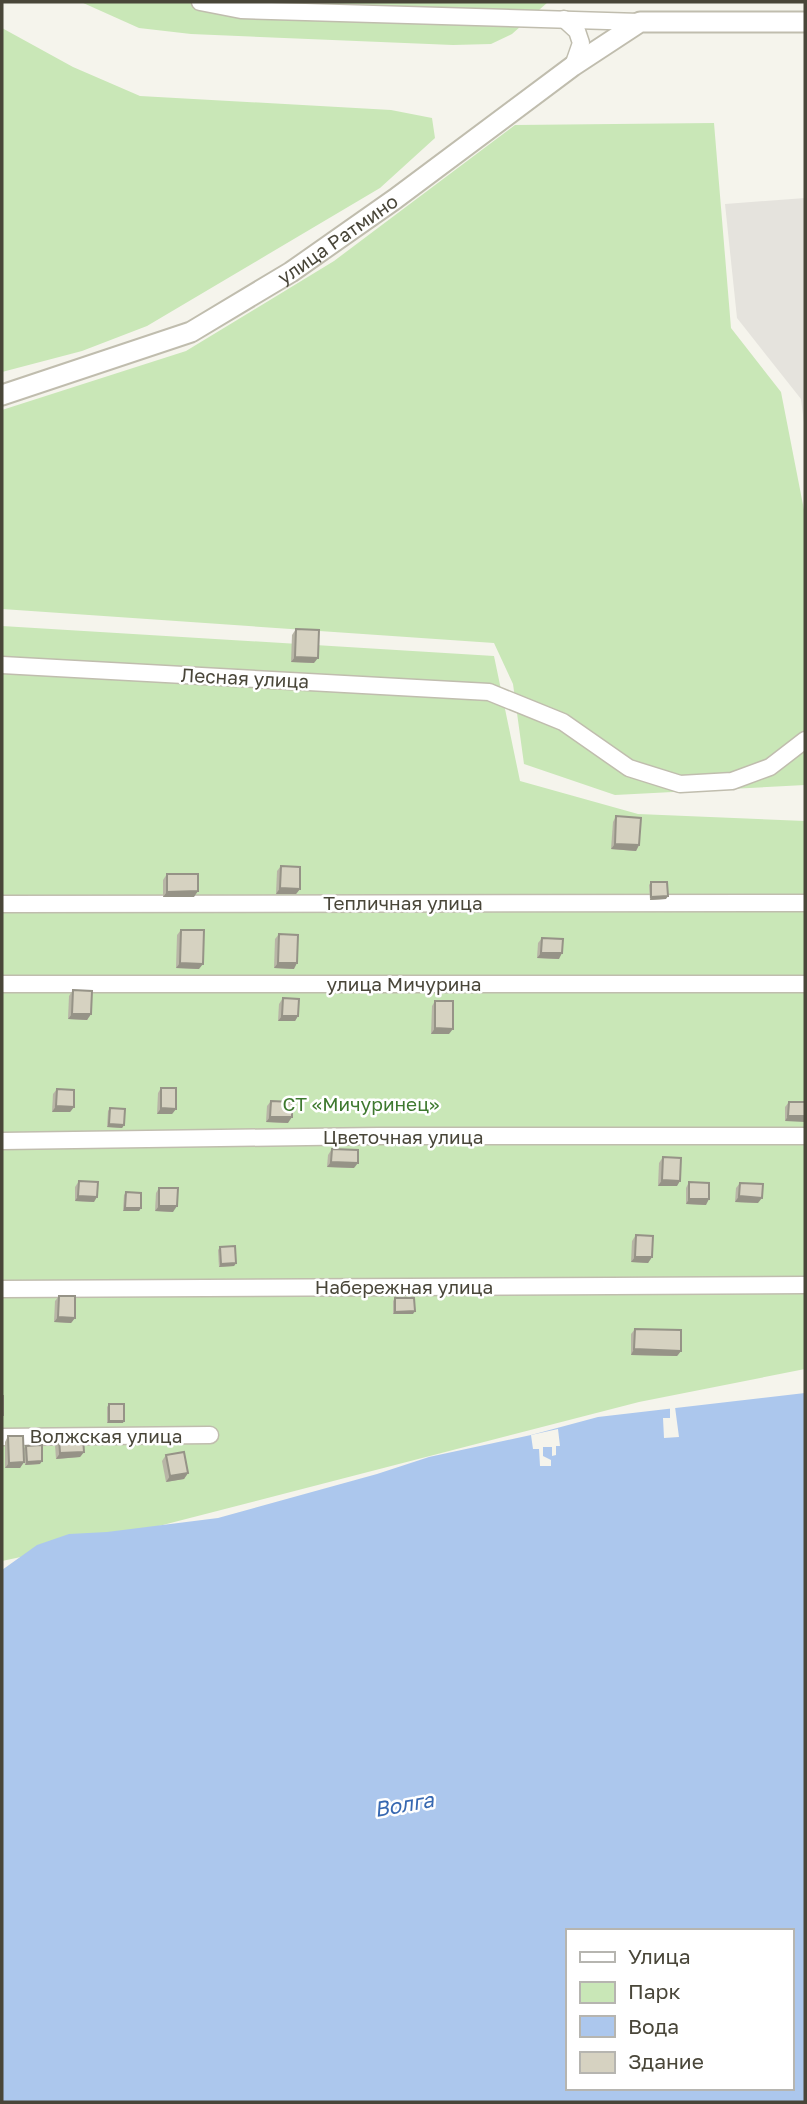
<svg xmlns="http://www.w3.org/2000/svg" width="807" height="2104" viewBox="0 0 807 2104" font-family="'Golos Text',sans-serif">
	<rect width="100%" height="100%" fill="#f5f4ec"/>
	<polygon fill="#e5e3dd" points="805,198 805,431 801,399 737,318 725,204"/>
	<g fill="#c9e7b7">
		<polygon points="81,2 548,2 512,34 491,44 453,45 191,34 139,28"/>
		<polygon points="2,28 73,67 140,96 391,110 432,118 435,138 380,188 147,326 82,351 2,372"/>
		<polygon points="714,123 731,328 781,392 805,515 805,785 615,795 524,764 513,684 494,643 2,609 2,410 186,351 334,261 515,125"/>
		<polygon points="2,626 494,656 520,781 638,814 805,821 805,1369 639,1402 124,1535 2,1561"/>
	</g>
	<path fill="#acc7ed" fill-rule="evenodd" d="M 805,1393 L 805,2102 L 2,2102 L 2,1570 L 37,1545 L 69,1534 L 107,1532 L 218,1518 L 377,1474 L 429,1457 L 531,1435 L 598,1417 ZM 567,1931 L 791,1931 L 791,2088 L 567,2088 Z"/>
	<g fill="#f5f4ec">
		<polygon points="670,1407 675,1407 679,1437 664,1438 663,1418 670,1418"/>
		<polygon points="558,1429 560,1446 556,1446 556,1455 552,1456 552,1447 543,1447 543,1456 551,1460 551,1466 540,1466 539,1449 533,1449 531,1435"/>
	</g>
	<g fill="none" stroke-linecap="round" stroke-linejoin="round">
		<g stroke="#c0bdae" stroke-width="19">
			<g id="minor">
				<polyline points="200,2 241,10 640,22"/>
				<polyline points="564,19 577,31 581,43 573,66"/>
				<polyline points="2,665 489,692 563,722 629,768 680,784 732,781 770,767 805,740"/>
				<polyline points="2,904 805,903"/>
				<polyline points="2,984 805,984"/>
				<polyline points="2,1141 378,1136 805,1136"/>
				<polyline points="2,1289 805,1285"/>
				<polyline points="2,1437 210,1435"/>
			</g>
		</g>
		<g stroke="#c0bdae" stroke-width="23">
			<g id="tertiary">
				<path id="s1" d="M 2,395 L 191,332 L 291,272 L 395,199 L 573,66 L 640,22 L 805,22"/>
			</g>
		</g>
		<use href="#minor" stroke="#fff" stroke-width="16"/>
		<use href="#tertiary" stroke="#fff" stroke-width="19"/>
	</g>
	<g fill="#b8b5a6">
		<polygon points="296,629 314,663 291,662 292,635"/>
		<polygon points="616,816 639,845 636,851 611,849 613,822"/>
		<polygon points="281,866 300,889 296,894 276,894 277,871"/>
		<polygon points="167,874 194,897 163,897 163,880"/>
		<polygon points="651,882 666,899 650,900 649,885"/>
		<polygon points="181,930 199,969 176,968 177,935"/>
		<polygon points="279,934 294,969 274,968 275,939"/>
		<polygon points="542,938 559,959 537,958 538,943"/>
		<polygon points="73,990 91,1014 87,1020 68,1019 69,996"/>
		<polygon points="283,998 298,1016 295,1021 278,1021 279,1004"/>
		<polygon points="435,1001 449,1034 431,1034 432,1006"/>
		<polygon points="161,1088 176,1109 172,1114 157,1114 158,1093"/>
		<polygon points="57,1089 74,1107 70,1112 52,1112 53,1094"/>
		<polygon points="271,1101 288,1123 266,1122 267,1106"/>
		<polygon points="789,1102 805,1102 785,1121 785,1107"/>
		<polygon points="110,1108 124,1125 122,1128 107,1127 108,1111"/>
		<polygon points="332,1149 354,1168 327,1167 328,1155"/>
		<polygon points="663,1157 677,1186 658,1186 659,1163"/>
		<polygon points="79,1181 94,1202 75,1201 75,1187"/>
		<polygon points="689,1182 706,1205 686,1204 686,1188"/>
		<polygon points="740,1183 758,1203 735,1202 736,1188"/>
		<polygon points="159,1188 173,1212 155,1211 156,1193"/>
		<polygon points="126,1192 141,1208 139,1211 123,1211 124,1195"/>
		<polygon points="636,1235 652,1257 648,1263 631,1262 632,1241"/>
		<polygon points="220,1247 236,1263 234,1266 219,1267 218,1250"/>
		<polygon points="59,1296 75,1318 71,1323 54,1322 55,1301"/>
		<polygon points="395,1298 413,1314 393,1314 393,1301"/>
		<polygon points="635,1329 681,1351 677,1356 631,1355 631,1334"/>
		<polygon points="109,1404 123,1423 107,1423 107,1407"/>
		<polygon points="8,1436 24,1462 20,1468 5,1468 5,1442"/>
		<polygon points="59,1439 84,1452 80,1457 56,1459 55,1445"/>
		<polygon points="26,1446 40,1464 25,1465 24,1448"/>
		<polygon points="166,1455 188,1473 184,1479 166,1482 162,1461"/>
	</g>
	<g fill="#969387">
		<polygon points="295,657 318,658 314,663 291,662"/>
		<polygon points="615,844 639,845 636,851 611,849"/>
		<polygon points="280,888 300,889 296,894 276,894"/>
		<polygon points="198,891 194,897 163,897 167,892"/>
		<polygon points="668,896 666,899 650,900 651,897"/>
		<polygon points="541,953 562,953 559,959 537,958"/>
		<polygon points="180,963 203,964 199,969 176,968"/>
		<polygon points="278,963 297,963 294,969 274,968"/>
		<polygon points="72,1014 91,1014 87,1020 68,1019"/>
		<polygon points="282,1016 298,1016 295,1021 278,1021"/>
		<polygon points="435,1028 453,1029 449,1034 431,1034"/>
		<polygon points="56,1106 74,1107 70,1112 52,1112"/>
		<polygon points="161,1108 176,1109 172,1114 157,1114"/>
		<polygon points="788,1116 805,1116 805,1122 785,1121"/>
		<polygon points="270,1117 292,1117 288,1123 266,1122"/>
		<polygon points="109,1124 124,1125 122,1128 107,1127"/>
		<polygon points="331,1162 358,1163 354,1168 327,1167"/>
		<polygon points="662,1180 680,1181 677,1186 658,1186"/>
		<polygon points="78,1196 97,1197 94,1202 75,1201"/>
		<polygon points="739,1196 762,1198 758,1203 735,1202"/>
		<polygon points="689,1199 709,1199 706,1205 686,1204"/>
		<polygon points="159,1206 177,1206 173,1212 155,1211"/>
		<polygon points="125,1208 141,1208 139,1211 123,1211"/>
		<polygon points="635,1257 652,1257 648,1263 631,1262"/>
		<polygon points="236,1263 234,1266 219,1267 221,1264"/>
		<polygon points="415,1311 413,1314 393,1314 395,1312"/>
		<polygon points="58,1317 75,1318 71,1323 54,1322"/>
		<polygon points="634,1349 681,1351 677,1356 631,1355"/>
		<polygon points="109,1421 124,1421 123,1423 107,1423"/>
		<polygon points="84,1452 80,1457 56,1459 60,1453"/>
		<polygon points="42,1461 40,1464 25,1465 27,1462"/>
		<polygon points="24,1462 20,1468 5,1468 9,1463"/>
		<polygon points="188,1473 184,1479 166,1482 170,1476"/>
	</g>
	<g fill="#d6d2c1" stroke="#969387" stroke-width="2">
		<polygon points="296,629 319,630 318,658 295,657"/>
		<polygon points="616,816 641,818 639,845 615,844"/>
		<polygon points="281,866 300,867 300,889 280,888"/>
		<polygon points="167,874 198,874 198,891 167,892"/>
		<polygon points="651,882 667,882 668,896 651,897"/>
		<polygon points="181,930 204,930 203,964 180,963"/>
		<polygon points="279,934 298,935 297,963 278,963"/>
		<polygon points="542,938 563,939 562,953 541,953"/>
		<polygon points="73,990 92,991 91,1014 72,1014"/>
		<polygon points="283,998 299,999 298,1016 282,1016"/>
		<polygon points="435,1001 453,1001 453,1029 435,1028"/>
		<polygon points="161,1088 176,1088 176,1109 161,1108"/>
		<polygon points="57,1089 74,1090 74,1107 56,1106"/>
		<polygon points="271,1101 292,1102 292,1117 270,1117"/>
		<polygon points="789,1102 805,1102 805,1116 788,1116"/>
		<polygon points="110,1108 125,1109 124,1125 109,1124"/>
		<polygon points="332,1149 358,1150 358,1163 331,1162"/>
		<polygon points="663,1157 681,1158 680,1181 662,1180"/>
		<polygon points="79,1181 98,1182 97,1197 78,1196"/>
		<polygon points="689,1182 709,1183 709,1199 689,1199"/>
		<polygon points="740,1183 763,1184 762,1198 739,1196"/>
		<polygon points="159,1188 178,1188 177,1206 159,1206"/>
		<polygon points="126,1192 141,1193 141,1208 125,1208"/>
		<polygon points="636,1235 653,1236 652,1257 635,1257"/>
		<polygon points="235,1246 236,1263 221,1264 220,1247"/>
		<polygon points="59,1296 75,1296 75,1318 58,1317"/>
		<polygon points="395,1298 414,1298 415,1311 395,1312"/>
		<polygon points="635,1329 681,1330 681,1351 634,1349"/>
		<rect x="2" y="1396" width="1" height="19"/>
		<rect x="109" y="1404" width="15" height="17"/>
		<polygon points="8,1436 23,1436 24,1462 9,1463"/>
		<polygon points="83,1438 84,1452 60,1453 59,1439"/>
		<polygon points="42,1445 42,1461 27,1462 26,1446"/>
		<polygon points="184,1452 188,1473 170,1476 166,1455"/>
	</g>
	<g text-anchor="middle" stroke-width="5" stroke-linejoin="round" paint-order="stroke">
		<g font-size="19" fill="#494639" stroke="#fff">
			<text dy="7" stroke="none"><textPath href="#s1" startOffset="373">улица Ратмино</textPath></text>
			<text transform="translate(245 678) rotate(3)" y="7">Лесная улица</text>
			<text x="403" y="910">Тепличная улица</text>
			<text x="404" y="991">улица Мичурина</text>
			<text x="403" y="1144">Цветочная улица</text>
			<text x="404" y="1294">Набережная улица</text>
			<text x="106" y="1443">Волжская улица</text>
		</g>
		<g font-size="19" fill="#3e792f" stroke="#fff">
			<text x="361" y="1111">СТ «Мичуринец»</text>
		</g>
		<g font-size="21" font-style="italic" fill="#3768b1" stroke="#fff">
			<text transform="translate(404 1805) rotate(-10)" y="7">Волга</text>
		</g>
	</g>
	<rect width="807" height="2104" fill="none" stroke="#494639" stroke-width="7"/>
	<rect x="566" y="1929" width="228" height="161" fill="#ffffff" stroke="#b6b5b0" stroke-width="2"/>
	<rect x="580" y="1952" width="35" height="10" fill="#ffffff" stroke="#b6b5b0" stroke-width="2"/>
	<text x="628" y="1964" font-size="21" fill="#494639">Улица</text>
	<rect x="580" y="1982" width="35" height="21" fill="#c9e7b7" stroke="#b6b5b0" stroke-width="2"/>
	<text x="628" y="1999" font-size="21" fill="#494639">Парк</text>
	<rect x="580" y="2016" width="35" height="21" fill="#acc7ed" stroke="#b6b5b0" stroke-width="2"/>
	<text x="628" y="2034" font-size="21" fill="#494639">Вода</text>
	<rect x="580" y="2052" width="35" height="21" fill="#d6d2c1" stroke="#b6b5b0" stroke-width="2"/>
	<text x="628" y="2069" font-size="21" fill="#494639">Здание</text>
</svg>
